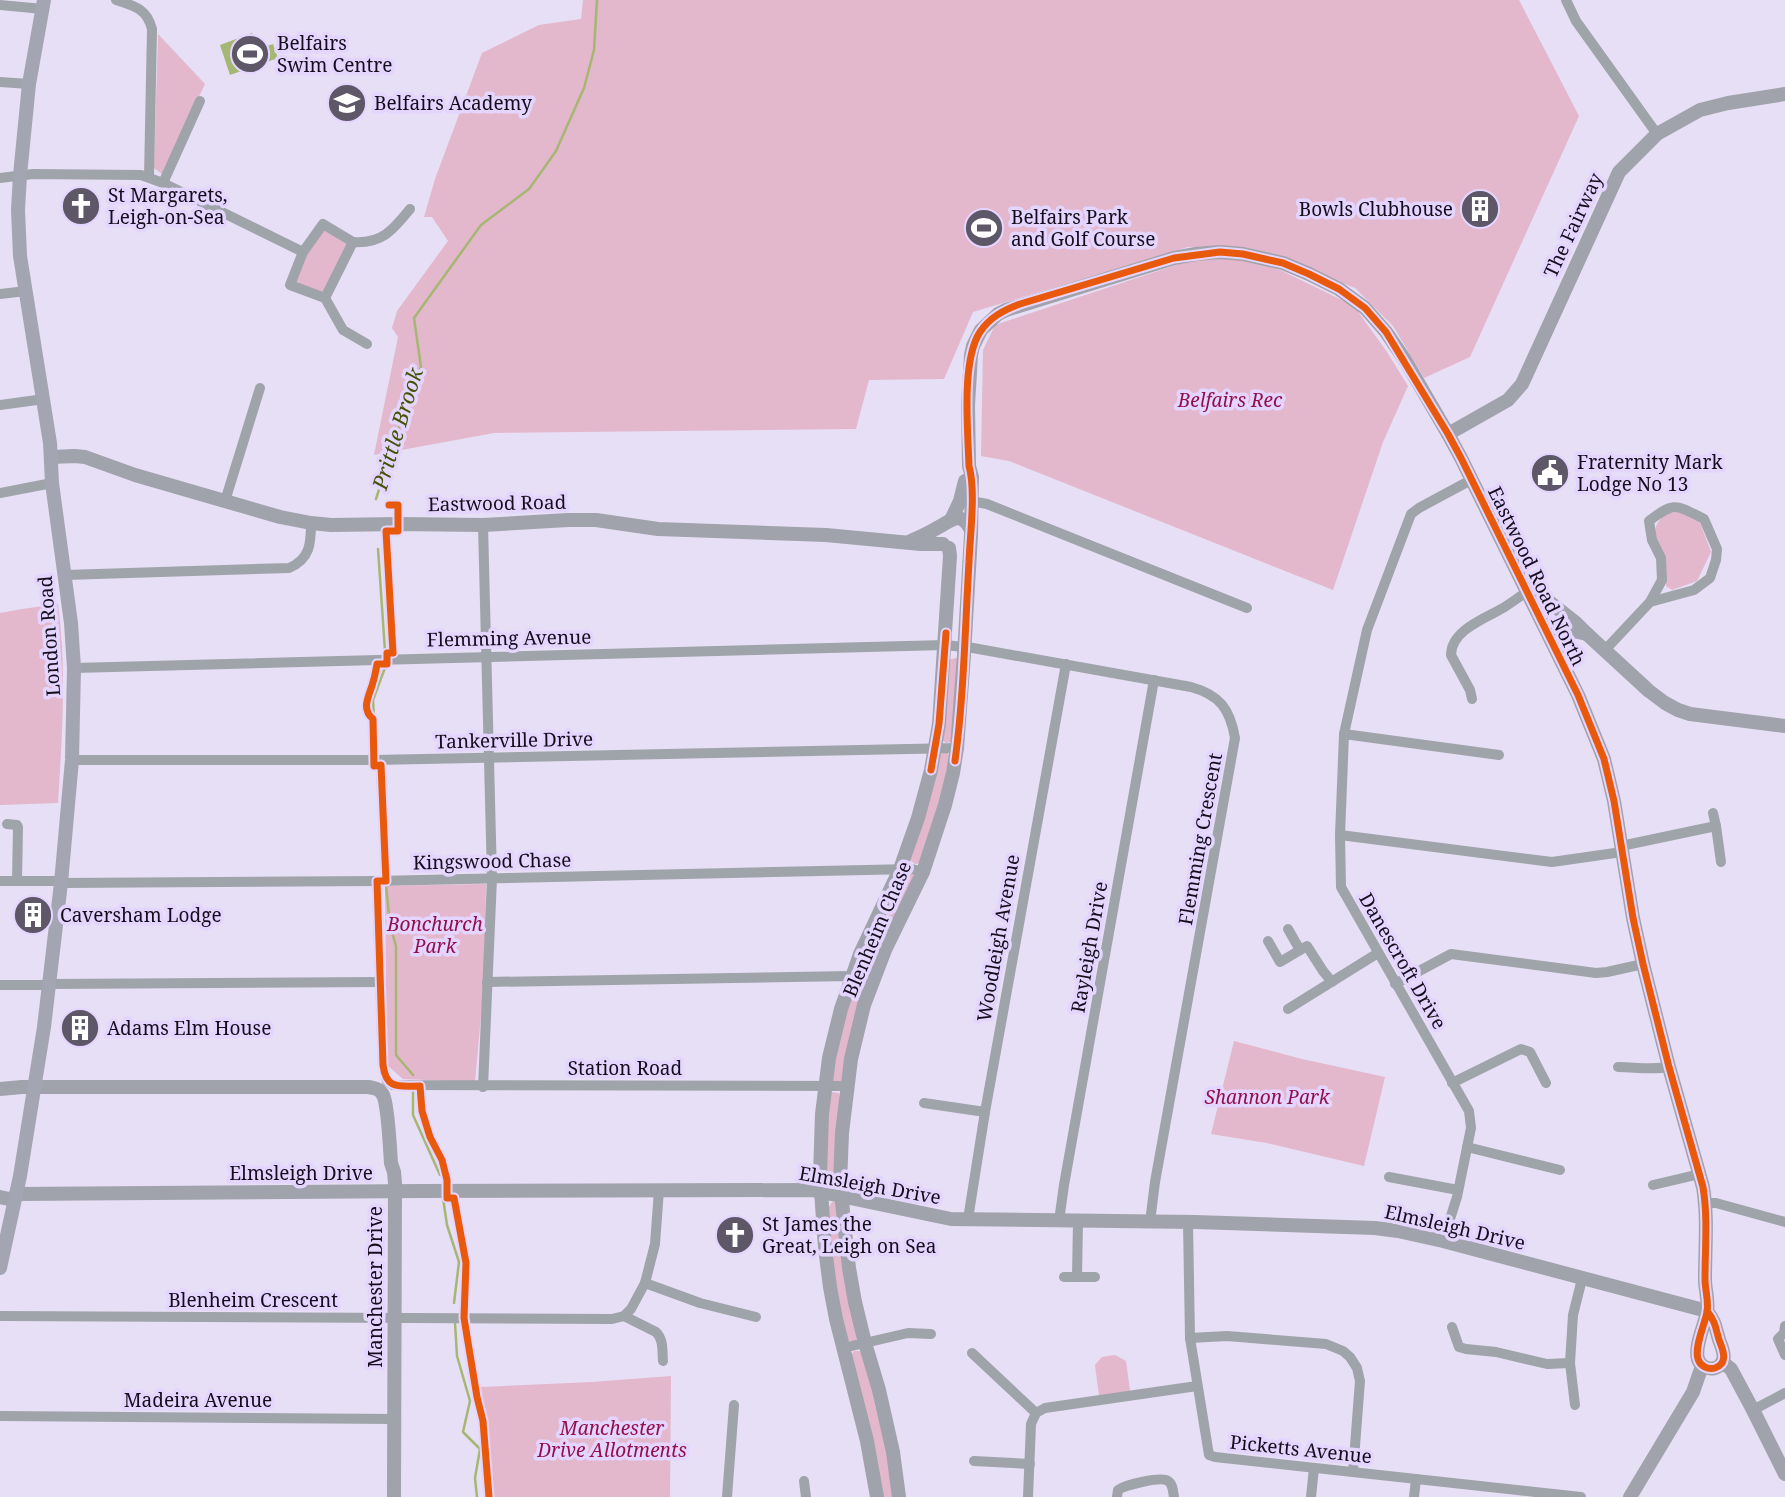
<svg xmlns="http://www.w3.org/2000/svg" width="1785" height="1497" viewBox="0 0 1785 1497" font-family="'Noto Serif',serif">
	<rect width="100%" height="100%" fill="#e7dff5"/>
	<g fill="#e3b7cc">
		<polygon points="583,0 1519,0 1579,116 1470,357 1424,378 1393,326 1355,288 1253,249 1188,247 973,312 944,379 869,380 856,429 494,433 374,455 398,337 392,328 397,311 448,241 432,217 424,217 435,179 482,53 539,25 581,19"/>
		<polygon points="158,34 205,84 162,174 154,168"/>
		<polygon points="324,228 349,243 324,296 293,284 306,253"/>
		<polygon points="1197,258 1258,259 1354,306 1387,352 1408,386 1383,442 1333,590 1009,461 981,456 983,350 995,325"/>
		<path d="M 1681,512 L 1700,523 L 1711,552 L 1697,581 L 1672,590 L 1666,586 C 1666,577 1667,567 1664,558 C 1657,537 1647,532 1666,513 Z"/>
		<path d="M 58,604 C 67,670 62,737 58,803 L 0,805 L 0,613 L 22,609 Z"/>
		<polygon points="960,657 951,742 946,743 943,741 947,660"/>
		<polygon points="942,752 947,752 949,755 947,781 920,863 915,864 910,860 939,755"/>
		<polygon points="907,873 913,874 914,878 871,972 864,972 861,970 861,962 903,875"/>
		<polygon points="486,884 484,982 475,1082 403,1079 387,1065 385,886"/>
		<polygon points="862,982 865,985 843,1080 840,1082 834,1082 831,1079 841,1027 856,983"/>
		<polygon points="1234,1041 1302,1059 1385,1077 1364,1166 1267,1143 1211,1134"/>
		<polygon points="831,1092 839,1093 840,1100 834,1183 830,1187 827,1186 824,1145"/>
		<polygon points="832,1202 836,1202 858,1335 856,1341 847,1341 830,1258 829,1207"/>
		<polygon points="854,1351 859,1351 861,1352 879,1405 895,1497 883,1497 852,1354"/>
		<polygon points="1115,1355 1126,1361 1130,1391 1099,1396 1095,1365 1102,1357"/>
		<polygon points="671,1376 670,1497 493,1497 490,1454 481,1387 592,1382"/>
	</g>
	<polygon fill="#a6b673" points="252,33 258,49 273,44 278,58 230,75 220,45"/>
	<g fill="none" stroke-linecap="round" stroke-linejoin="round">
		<g stroke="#a6b673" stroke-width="2.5">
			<polyline points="376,499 407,402 421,367 414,318 481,225 529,189 556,151 584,88 594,50 597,0"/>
			<polyline points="378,549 385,651"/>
			<polyline points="376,753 373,700 386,665"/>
			<polyline points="377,769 384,871"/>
			<polyline points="386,885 390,925 396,946 396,1055 413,1075"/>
			<polyline points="413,1091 413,1115 440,1175"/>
			<polyline points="443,1198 447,1225 459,1262 454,1303"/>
			<polyline points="455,1323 457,1356 470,1401 463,1432 480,1449 475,1478 477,1497"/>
		</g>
		<g stroke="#9fa3aa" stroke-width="10">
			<path d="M 116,0 C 135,6 147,9 152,29 L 149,177"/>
			<polyline points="1566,0 1576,21 1657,134"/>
			<polyline points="0,5 43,9"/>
			<polyline points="0,82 29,84"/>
			<polyline points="0,178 33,174 141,175 163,183 303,252"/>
			<polyline points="163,183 200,101"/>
			<polygon points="323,224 353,242 325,298 290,285 303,252"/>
			<path d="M 353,242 C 382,244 393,230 410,209"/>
			<polyline points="0,294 26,291"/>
			<polyline points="325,298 343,330 367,344"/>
			<polyline points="0,405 44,399"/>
			<polyline points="0,493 52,483"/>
			<polyline points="225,501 260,388"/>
			<polyline points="971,501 987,504 1247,608"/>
			<polyline points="483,525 492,878 483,1087"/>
			<path d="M 65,575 L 289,568 C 310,559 311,544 311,523"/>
			<path d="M 1605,650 L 1650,602 L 1662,580 L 1661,558 L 1652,540 L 1649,521 C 1675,501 1676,505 1704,519 L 1717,549 L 1716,560 L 1710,578 L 1694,590 L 1650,602"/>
			<path d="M 74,668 L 945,645 L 973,648 L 1191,687 C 1220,695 1230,709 1235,738 L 1155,1182 L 1150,1222"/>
			<path d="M 1472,699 L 1470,690 L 1451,655 C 1451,630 1486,618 1503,608 C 1511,603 1519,597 1527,592"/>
			<polyline points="1344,734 1499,755"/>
			<polyline points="72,760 374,760 957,748"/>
			<polyline points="1713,813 1716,826"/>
			<polyline points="7,824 17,825 18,827 17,881"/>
			<polyline points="1340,835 1552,862 1622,852"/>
			<polyline points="1621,846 1716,826 1721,862"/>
			<polyline points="0,881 62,881"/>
			<polyline points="377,881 383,1065 387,1081 393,1085 847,1086"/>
			<polyline points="61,883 377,881 912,869 923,872"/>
			<polyline points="1288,929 1300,950"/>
			<polyline points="1268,941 1280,962 1307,946 1323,971 1332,982"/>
			<polyline points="487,982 851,976 874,978"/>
			<polyline points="49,984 380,982"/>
			<polyline points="1395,984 1451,954 1596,973 1607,972 1643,964"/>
			<polyline points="0,985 49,985"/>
			<polyline points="1288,1009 1378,953"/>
			<path d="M 1618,1067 C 1634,1067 1652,1070 1669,1067"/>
			<polyline points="1452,1083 1521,1049 1530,1052 1546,1083"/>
			<polyline points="924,1103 985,1112"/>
			<polyline points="1467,1147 1560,1170"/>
			<polyline points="1389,1177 1458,1190"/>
			<polyline points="1653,1185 1700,1174"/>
			<polyline points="1706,1203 1716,1203 1785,1222"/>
			<polyline points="968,1219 985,1112 1066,664"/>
			<polyline points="1059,1221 1064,1185 1154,680"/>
			<polyline points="1188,1222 1190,1338 1209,1455 1215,1457 1581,1497"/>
			<polyline points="1443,1241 1457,1197 1471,1128 1469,1111 1341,887 1340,835 1344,734 1367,630 1411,514 1419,508 1471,480"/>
			<polyline points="1064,1277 1095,1277"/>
			<polyline points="1077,1277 1078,1221"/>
			<polyline points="645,1283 700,1303 756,1317"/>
			<polyline points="0,1316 612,1319 624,1316 631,1309 645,1283 655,1244 659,1190"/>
			<path d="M 624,1316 L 656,1332 C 664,1340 662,1351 663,1361"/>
			<polyline points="1785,1326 1784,1333 1778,1339 1785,1355"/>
			<polyline points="1452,1327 1459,1347 1466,1349 1496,1352 1547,1364 1570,1363"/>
			<polyline points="1190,1338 1227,1336 1326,1344 1343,1351 1350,1357 1357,1368 1360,1381 1353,1472"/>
			<polyline points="843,1348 908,1333 931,1334"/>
			<polyline points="972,1353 1036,1413"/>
			<polyline points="1575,1405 1570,1363 1573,1315 1582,1279"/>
			<polyline points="1753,1410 1785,1393"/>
			<polyline points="0,1416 396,1419"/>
			<polyline points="974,1461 1030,1464"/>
			<polyline points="804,1481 806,1497"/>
			<polyline points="727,1497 734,1405"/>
			<polyline points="1028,1497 1031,1424 1036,1413 1045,1408 1197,1386"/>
			<path d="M 1117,1497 L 1118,1490 C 1125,1485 1161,1476 1168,1481 C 1173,1484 1173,1492 1174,1497"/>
			<polyline points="1311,1497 1314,1468"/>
			<polyline points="1414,1497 1416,1479"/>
		</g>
		<g stroke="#a0a2ac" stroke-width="14">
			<polyline points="1448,434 1508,400 1522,384 1619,172 1657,134 1700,110 1728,103 1785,94"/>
			<polyline points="52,457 75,456 85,457 135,475 280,517 311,523 331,525 399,524 483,525 568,520 596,520 658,529 826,535 921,544 943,544"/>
			<polyline points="952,518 960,501 965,481"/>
			<path d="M 911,541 C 920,537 929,533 937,528 C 951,521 960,509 971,530"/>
			<polyline points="1523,581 1576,623 1587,634 1649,691 1665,703 1678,710 1690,714 1785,726"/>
			<path d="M 1552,642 C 1567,632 1567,628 1587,634"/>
			<path d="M 0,1089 L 22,1087 L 368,1087 C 375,1088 380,1089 383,1095 C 388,1104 390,1149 391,1163 L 394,1172 L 395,1183 L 394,1497"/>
			<polyline points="16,1194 421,1191 812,1190 951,1219 1195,1222 1375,1228 1398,1231 1443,1241 1707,1311"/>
			<polyline points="0,1197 14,1200"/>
			<polyline points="1722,1362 1731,1369 1753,1410 1785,1474"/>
			<polyline points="877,1497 867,1441 836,1319 830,1287 825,1248 820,1176 822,1114 829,1058 841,1009 860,954 900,869 918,818 931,770 939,724 950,556 949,548"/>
			<path d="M 899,1497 L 893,1452 L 879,1390 L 865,1343 L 855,1302 L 849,1268 L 840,1183 L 842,1133 L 851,1059 L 864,1005 L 885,950 L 923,872 L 945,805 L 953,773 L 957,748 L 964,655 L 971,535 L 972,477 L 969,466 L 968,405 L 971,355 L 973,346 L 981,330 L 998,314 L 1006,310 L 1174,258 L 1196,254 L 1220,252 L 1243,254 L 1283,263 L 1309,274 L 1339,289 L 1365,308 L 1386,332 L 1405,360 L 1448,434 L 1461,458 L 1578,695 L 1604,759 L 1614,801 L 1633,918 L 1643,964 L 1669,1067 L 1703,1187 C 1708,1218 1705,1248 1705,1279 C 1705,1290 1709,1301 1707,1312 C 1705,1324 1694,1347 1698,1359 C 1700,1366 1708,1370 1715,1368 C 1727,1364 1724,1353 1721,1345 C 1715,1331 1718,1325 1707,1311"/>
			<polyline points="1630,1497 1693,1392 1702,1366"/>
		</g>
		<polyline stroke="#a4a5b2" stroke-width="14" points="0,1268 20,1176 44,1027 61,883 72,760 74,668 71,623 52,483 50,443 20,256 18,210 20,175 29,84 44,0"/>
		<g stroke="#e4d5ff" stroke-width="11">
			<g id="cycleway">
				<path d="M 389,505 L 398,505 L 398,531 L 386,531 L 393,653 L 387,653 L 387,664 L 377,664 C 376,670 375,676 373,682 C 370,695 360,708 373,719 L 374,766 L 381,765 L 386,881 L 377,881 L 383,1065 C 386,1090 399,1086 420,1086 L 422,1111 L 430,1137 L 442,1160 L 447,1180 L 447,1198 L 454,1198 L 466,1263 L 464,1318 L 477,1397 L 483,1421 L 489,1497"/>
				<path d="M 955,761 C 964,695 965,628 969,562 C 970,535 976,491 969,466 C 968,431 961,361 980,332 C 990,317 1004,310 1020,304 L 1174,258 L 1220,252 L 1243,254 L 1265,259 L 1283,263 L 1309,274 L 1339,289 L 1365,308 L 1386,332 L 1448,434 L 1461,458 L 1578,695 L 1604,759 L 1614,801 L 1633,918 L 1643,964 L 1669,1067 L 1703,1187 C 1708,1218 1705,1248 1705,1279 C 1705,1290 1709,1301 1707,1312 C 1705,1324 1694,1347 1698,1359 C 1700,1366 1708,1370 1715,1368 C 1727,1364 1724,1353 1721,1345 C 1715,1331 1718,1325 1707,1311"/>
				<polyline points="931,770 939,724 946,633"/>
			</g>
		</g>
		<use href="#cycleway" stroke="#e8590c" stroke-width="7"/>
	</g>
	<defs>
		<g id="stadium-disc" transform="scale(2.0125)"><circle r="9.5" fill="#5e5768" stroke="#e4d5ff"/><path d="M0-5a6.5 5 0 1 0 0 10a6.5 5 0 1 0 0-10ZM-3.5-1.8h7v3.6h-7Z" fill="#fff"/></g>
		<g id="school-disc" transform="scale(2.0125)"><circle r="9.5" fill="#5e5768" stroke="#e4d5ff"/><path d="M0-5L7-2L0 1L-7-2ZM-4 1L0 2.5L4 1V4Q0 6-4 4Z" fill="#fff"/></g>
		<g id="church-disc" transform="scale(2.0125)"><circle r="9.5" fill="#5e5768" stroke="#e4d5ff"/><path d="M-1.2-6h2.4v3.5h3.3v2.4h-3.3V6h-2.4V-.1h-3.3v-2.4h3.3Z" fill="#fff"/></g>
		<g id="building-disc" transform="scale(2.0125)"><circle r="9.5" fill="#5e5768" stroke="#e4d5ff"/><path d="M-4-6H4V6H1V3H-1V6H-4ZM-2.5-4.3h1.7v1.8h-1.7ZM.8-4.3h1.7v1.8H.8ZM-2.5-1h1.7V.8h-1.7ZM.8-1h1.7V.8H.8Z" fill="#fff"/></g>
		<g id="civic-disc" transform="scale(2.0125)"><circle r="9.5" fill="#5e5768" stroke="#e4d5ff"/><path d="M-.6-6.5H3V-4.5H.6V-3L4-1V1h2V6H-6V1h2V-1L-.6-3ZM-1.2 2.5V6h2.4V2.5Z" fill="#fff"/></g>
	</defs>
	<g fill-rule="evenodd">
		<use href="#stadium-disc" x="250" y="54"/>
		<use href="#school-disc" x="347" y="103"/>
		<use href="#church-disc" x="81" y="206"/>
		<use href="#building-disc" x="1480" y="209"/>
		<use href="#stadium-disc" x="984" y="228"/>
		<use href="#civic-disc" x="1550" y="473"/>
		<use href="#building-disc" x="33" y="915"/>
		<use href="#building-disc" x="80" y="1028"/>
		<use href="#church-disc" x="735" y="1235"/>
	</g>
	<g text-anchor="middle" stroke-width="7" stroke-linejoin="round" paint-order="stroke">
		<g font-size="19" fill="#140e1c" stroke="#e4d5ff" text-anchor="start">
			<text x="277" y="50">Belfairs<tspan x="277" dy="22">Swim Centre</tspan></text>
			<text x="374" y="110">Belfairs Academy</text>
			<text x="108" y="202">St Margarets,<tspan x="108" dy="22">Leigh-on-Sea</tspan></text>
			<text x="1453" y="216" text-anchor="end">Bowls Clubhouse</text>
			<text x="1011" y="224">Belfairs Park<tspan x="1011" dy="22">and Golf Course</tspan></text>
			<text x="1577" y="469">Fraternity Mark<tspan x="1577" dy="22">Lodge No 13</tspan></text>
			<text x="60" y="922">Caversham Lodge</text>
			<text x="107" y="1035">Adams Elm House</text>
			<text x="762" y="1231">St James the<tspan x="762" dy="22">Great, Leigh on Sea</tspan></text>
		</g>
		<g font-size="19" fill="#140e1c" stroke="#e4d5ff">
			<text transform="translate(1573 225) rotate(-65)" y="7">The Fairway</text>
			<text transform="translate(497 503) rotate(-1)" y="7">Eastwood Road</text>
			<text transform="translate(1537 576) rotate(64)" y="7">Eastwood Road North</text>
			<text transform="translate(49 636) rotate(-94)" y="7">London Road</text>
			<text transform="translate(509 638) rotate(-1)" y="7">Flemming Avenue</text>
			<text transform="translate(514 740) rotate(-1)" y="7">Tankerville Drive</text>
			<text transform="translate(1200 839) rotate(-80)" y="7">Flemming Crescent</text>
			<text transform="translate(492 861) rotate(-1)" y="7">Kingswood Chase</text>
			<text transform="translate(877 929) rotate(-67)" y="7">Blenheim Chase</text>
			<text transform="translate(998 938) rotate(-80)" y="7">Woodleigh Avenue</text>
			<text transform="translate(1089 947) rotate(-80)" y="7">Rayleigh Drive</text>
			<text transform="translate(1403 961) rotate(60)" y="7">Danescroft Drive</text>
			<text x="625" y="1075">Station Road</text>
			<text x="301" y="1180">Elmsleigh Drive</text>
			<text transform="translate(870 1185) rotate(10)" y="7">Elmsleigh Drive</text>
			<text transform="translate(1455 1227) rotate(13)" y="7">Elmsleigh Drive</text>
			<text transform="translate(375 1287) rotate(-90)" y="7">Manchester Drive</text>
			<text x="253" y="1307">Blenheim Crescent</text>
			<text x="198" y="1407">Madeira Avenue</text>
			<text transform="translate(1301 1449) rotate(6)" y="7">Picketts Avenue</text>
		</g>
		<g font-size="19" font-style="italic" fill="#920f4a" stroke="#e4d5ff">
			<text x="1230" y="407">Belfairs Rec</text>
			<text x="435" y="931">Bonchurch<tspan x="435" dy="22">Park</tspan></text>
			<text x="1267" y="1104">Shannon Park</text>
			<text x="612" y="1435">Manchester<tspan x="612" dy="22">Drive Allotments</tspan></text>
		</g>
		<g font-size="21" font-style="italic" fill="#445404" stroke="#e4d5ff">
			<text transform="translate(398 429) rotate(-73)" y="7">Prittle Brook</text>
		</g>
	</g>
</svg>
